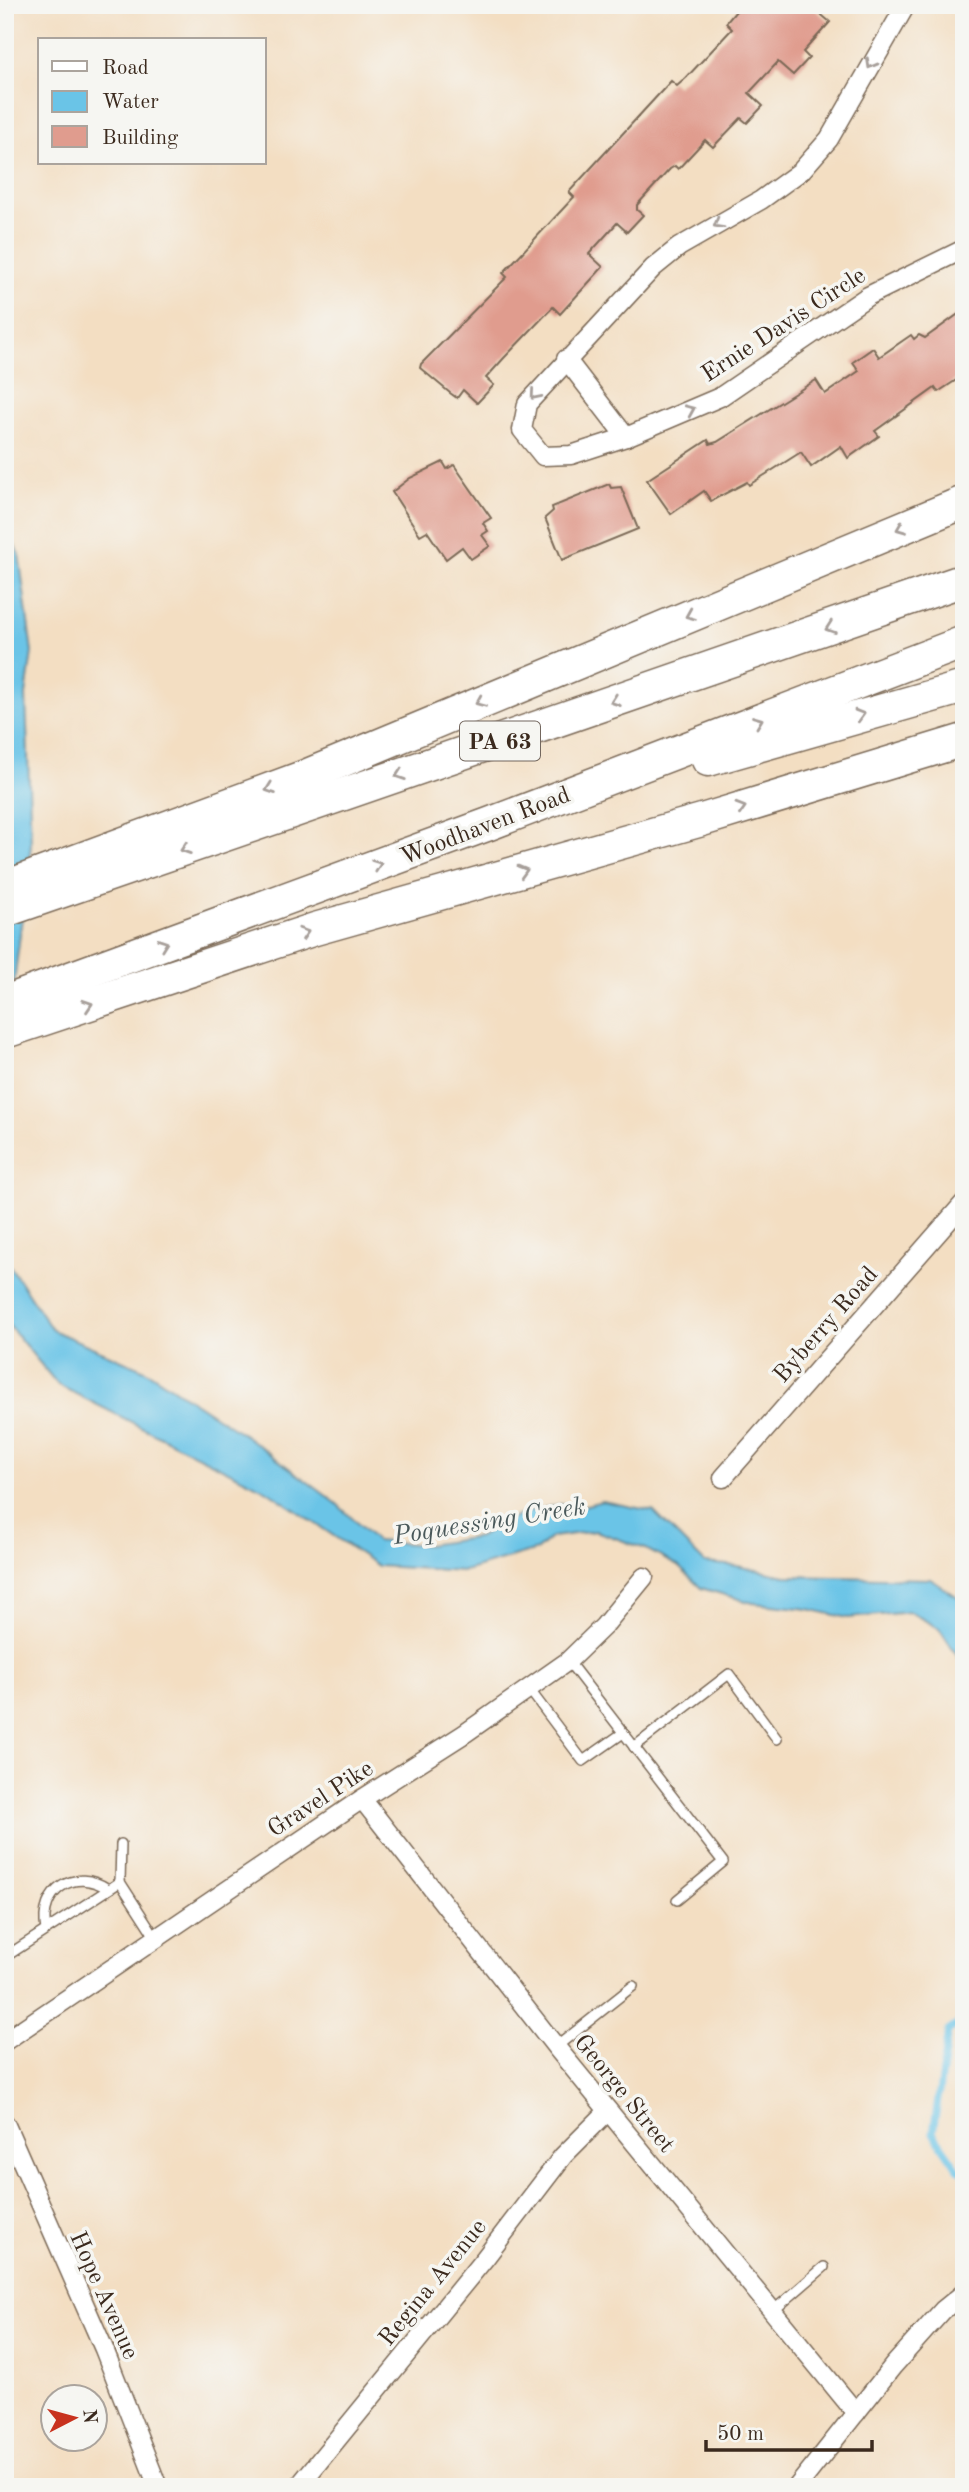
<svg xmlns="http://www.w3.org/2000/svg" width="969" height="2492" viewBox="0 0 969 2492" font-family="'Old Standard TT',serif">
	<rect width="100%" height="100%" fill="#f6f6f2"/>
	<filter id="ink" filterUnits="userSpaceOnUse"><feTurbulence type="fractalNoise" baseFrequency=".0143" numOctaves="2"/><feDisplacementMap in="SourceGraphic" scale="14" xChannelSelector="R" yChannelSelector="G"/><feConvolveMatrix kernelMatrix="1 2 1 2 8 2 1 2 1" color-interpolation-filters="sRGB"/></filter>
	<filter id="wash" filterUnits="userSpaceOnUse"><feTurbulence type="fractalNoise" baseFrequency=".00686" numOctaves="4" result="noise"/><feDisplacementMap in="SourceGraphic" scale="28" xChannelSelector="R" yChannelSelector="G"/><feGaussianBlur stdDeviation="1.57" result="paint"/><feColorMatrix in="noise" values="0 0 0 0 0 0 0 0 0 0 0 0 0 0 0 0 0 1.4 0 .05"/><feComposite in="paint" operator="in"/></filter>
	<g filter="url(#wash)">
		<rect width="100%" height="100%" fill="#f3dec2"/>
		<g fill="#6ac4e7" stroke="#527782" stroke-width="2">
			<polygon points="5,529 19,554 32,652 26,695 31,845 5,1055"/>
			<polygon points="5,1132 9,1178 8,1263 52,1330 145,1370 246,1436 336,1503 376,1541 427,1545 479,1537 523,1513 561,1504 583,1506 602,1501 653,1511 705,1563 737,1566 785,1576 930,1579 964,1601 964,1666 939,1628 910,1612 848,1618 808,1609 753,1603 701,1588 678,1566 646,1549 596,1531 552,1537 537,1550 464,1571 378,1566 266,1490 58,1385 5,1321"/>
		</g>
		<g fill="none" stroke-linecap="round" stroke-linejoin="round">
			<polyline stroke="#6ac4e7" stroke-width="7" points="964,2020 948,2031 933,2133 958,2169 964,2172"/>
		</g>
		<g id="blocks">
			<g fill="#e09c8e">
				<polygon points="741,5 810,5 830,22 803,52 809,58 793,75 778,62 749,93 763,106 747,123 741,118 713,147 705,140 678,169 675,166 670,169 637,205 637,210 643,215 627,232 617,223 589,254 603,267 560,314 553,307 504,358 486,378 494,385 477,403 463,390 457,398 450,393 420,368 421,364 507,277 503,273 574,197 569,192 671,81 677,86 686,78 732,29 726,23"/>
				<polygon points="964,310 964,375 938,392 935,388 875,431 879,436 848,458 841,446 811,467 801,452 749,485 747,482 711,501 704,491 671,514 647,480 708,440 710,444 717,442 816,380 825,394 859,371 853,362 873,348 879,357 911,335 914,339 919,335 925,338"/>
				<polygon points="443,462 447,469 454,465 491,518 483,523 488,531 482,535 490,546 471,559 462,547 446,559 427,531 420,535 392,492 410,478"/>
				<polygon points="609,484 611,488 621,487 638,529 562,560 545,518 553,511 552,507"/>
			</g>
		</g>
	</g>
	<g filter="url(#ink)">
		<use href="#blocks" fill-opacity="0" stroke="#7b6957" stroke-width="2"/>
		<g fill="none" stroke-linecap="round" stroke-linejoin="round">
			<g stroke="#7b6957" stroke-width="12">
				<g id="lane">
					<polyline points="964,1025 964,1026"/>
					<polyline points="568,1661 723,1862 677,1900"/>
					<polyline points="529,1689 583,1761 623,1733"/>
					<polyline points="634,1747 729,1674 777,1739"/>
					<polyline points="120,1882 121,1844"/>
					<path d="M 46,1930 C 38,1891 75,1866 108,1889"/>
					<polyline points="5,1957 120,1882 156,1938"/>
					<polyline points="556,2047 633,1986"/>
					<polyline points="773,2311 824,2267"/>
				</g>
			</g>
			<g stroke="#7b6957" stroke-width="21">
				<g id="street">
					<polyline points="906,5 829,139 801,171 761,200 679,247 653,268 527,404 522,430 543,456 571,455 626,437 720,397 868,296 964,249"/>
					<polyline points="566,359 626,437"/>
					<polyline points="723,1478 964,1203"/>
					<polyline points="362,1799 556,2047 856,2413"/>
					<polyline points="5,2041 362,1799 464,1734 568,1661 604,1626 644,1577"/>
					<polyline points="5,2123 104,2349 158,2487"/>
					<polyline points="298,2487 485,2258 563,2156 608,2111"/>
					<polyline points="797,2487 893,2366 943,2310 964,2293"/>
				</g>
			</g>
			<g stroke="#7b6957" stroke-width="35">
				<g id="highway">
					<polyline points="708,760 964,687"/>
					<polyline points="5,887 303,777 964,502"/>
					<polyline points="5,911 964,580"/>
					<polyline points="5,1002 489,824 964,642"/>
					<polyline points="5,1032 315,929 702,820 964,740"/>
				</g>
			</g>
			<use href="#lane" stroke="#fff" stroke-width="9"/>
			<use href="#street" stroke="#fff" stroke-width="18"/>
			<use href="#highway" stroke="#fff" stroke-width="32"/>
		</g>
		<defs><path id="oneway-chevron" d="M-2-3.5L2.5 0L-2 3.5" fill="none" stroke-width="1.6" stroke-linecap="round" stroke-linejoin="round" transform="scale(1.75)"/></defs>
		<g stroke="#a79f9a">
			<use href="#oneway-chevron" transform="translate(871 64) rotate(119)"/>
			<use href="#oneway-chevron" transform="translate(718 224) rotate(150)"/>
			<use href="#oneway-chevron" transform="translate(535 395) rotate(131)"/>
			<use href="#oneway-chevron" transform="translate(690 410) rotate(-23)"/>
			<use href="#oneway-chevron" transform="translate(901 528) rotate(158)"/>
			<use href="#oneway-chevron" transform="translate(690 615) rotate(157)"/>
			<use href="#oneway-chevron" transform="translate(830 628) rotate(161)"/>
			<use href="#oneway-chevron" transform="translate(615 701) rotate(161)"/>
			<use href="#oneway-chevron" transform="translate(480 702) rotate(157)"/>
			<use href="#oneway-chevron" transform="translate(860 715) rotate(-16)"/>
			<use href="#oneway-chevron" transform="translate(758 721) rotate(-21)"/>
			<use href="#oneway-chevron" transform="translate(400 775) rotate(161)"/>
			<use href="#oneway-chevron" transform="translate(270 789) rotate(160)"/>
			<use href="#oneway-chevron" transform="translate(741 808) rotate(-17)"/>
			<use href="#oneway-chevron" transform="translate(185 849) rotate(161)"/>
			<use href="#oneway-chevron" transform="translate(377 865) rotate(-20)"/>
			<use href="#oneway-chevron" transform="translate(523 871) rotate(-16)"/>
			<use href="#oneway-chevron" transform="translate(304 933) rotate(-18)"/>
			<use href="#oneway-chevron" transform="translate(163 944) rotate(-20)"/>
			<use href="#oneway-chevron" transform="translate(88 1005) rotate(-18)"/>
		</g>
	</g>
	<g text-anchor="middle" stroke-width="7" stroke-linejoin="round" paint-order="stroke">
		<rect fill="#f6f6f2" stroke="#73675e" stroke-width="2" x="460" y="721.5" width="80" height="39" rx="5"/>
		<g font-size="23" font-weight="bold" fill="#3b2a1e">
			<text x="500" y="749">PA 63</text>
		</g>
		<g font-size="24" fill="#3b2a1e" stroke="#f6f6f2">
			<text transform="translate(783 324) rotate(-33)" y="8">Ernie Davis Circle</text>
			<text transform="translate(485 825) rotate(-21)" y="8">Woodhaven Road</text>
			<text transform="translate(825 1324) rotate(-49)" y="8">Byberry Road</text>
			<text transform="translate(320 1798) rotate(-33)" y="8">Gravel Pike</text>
			<text transform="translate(625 2093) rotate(51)" y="8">George Street</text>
			<text transform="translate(432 2282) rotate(-51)" y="8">Regina Avenue</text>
			<text transform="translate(105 2295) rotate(66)" y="8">Hope Avenue</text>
		</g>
		<g font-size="26" font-style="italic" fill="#49585a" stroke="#f6f6f2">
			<text transform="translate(489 1520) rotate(-9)" y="9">Poquessing Creek</text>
		</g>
	</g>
	<rect width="969" height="2492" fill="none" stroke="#f6f6f2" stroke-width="28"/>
	<rect x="38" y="38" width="228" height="126" fill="#f6f6f2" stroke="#aba49d" stroke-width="2"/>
	<rect x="52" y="61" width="35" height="10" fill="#ffffff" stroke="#aba49d" stroke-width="2"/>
	<text x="102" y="74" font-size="21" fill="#3b2a1e">Road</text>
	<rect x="52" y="91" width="35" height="21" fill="#6ac4e7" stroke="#aba49d" stroke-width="2"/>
	<text x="102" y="108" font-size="21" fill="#3b2a1e">Water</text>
	<rect x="52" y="126" width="35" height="21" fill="#e09c8e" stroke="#aba49d" stroke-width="2"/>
	<text x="102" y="144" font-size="21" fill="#3b2a1e">Building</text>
	<g transform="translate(74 2418) rotate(84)"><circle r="33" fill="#f6f6f2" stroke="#aba49d" stroke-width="2"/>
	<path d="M0-5L12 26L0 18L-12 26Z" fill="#c8321e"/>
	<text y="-10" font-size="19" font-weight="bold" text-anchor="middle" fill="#3b2a1e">N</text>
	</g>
	<path d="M706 2440v10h166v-10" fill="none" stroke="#3b2a1e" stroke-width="3.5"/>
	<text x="717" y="2440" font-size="21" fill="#3b2a1e" stroke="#f6f6f2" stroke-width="5" paint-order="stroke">50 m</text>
</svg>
